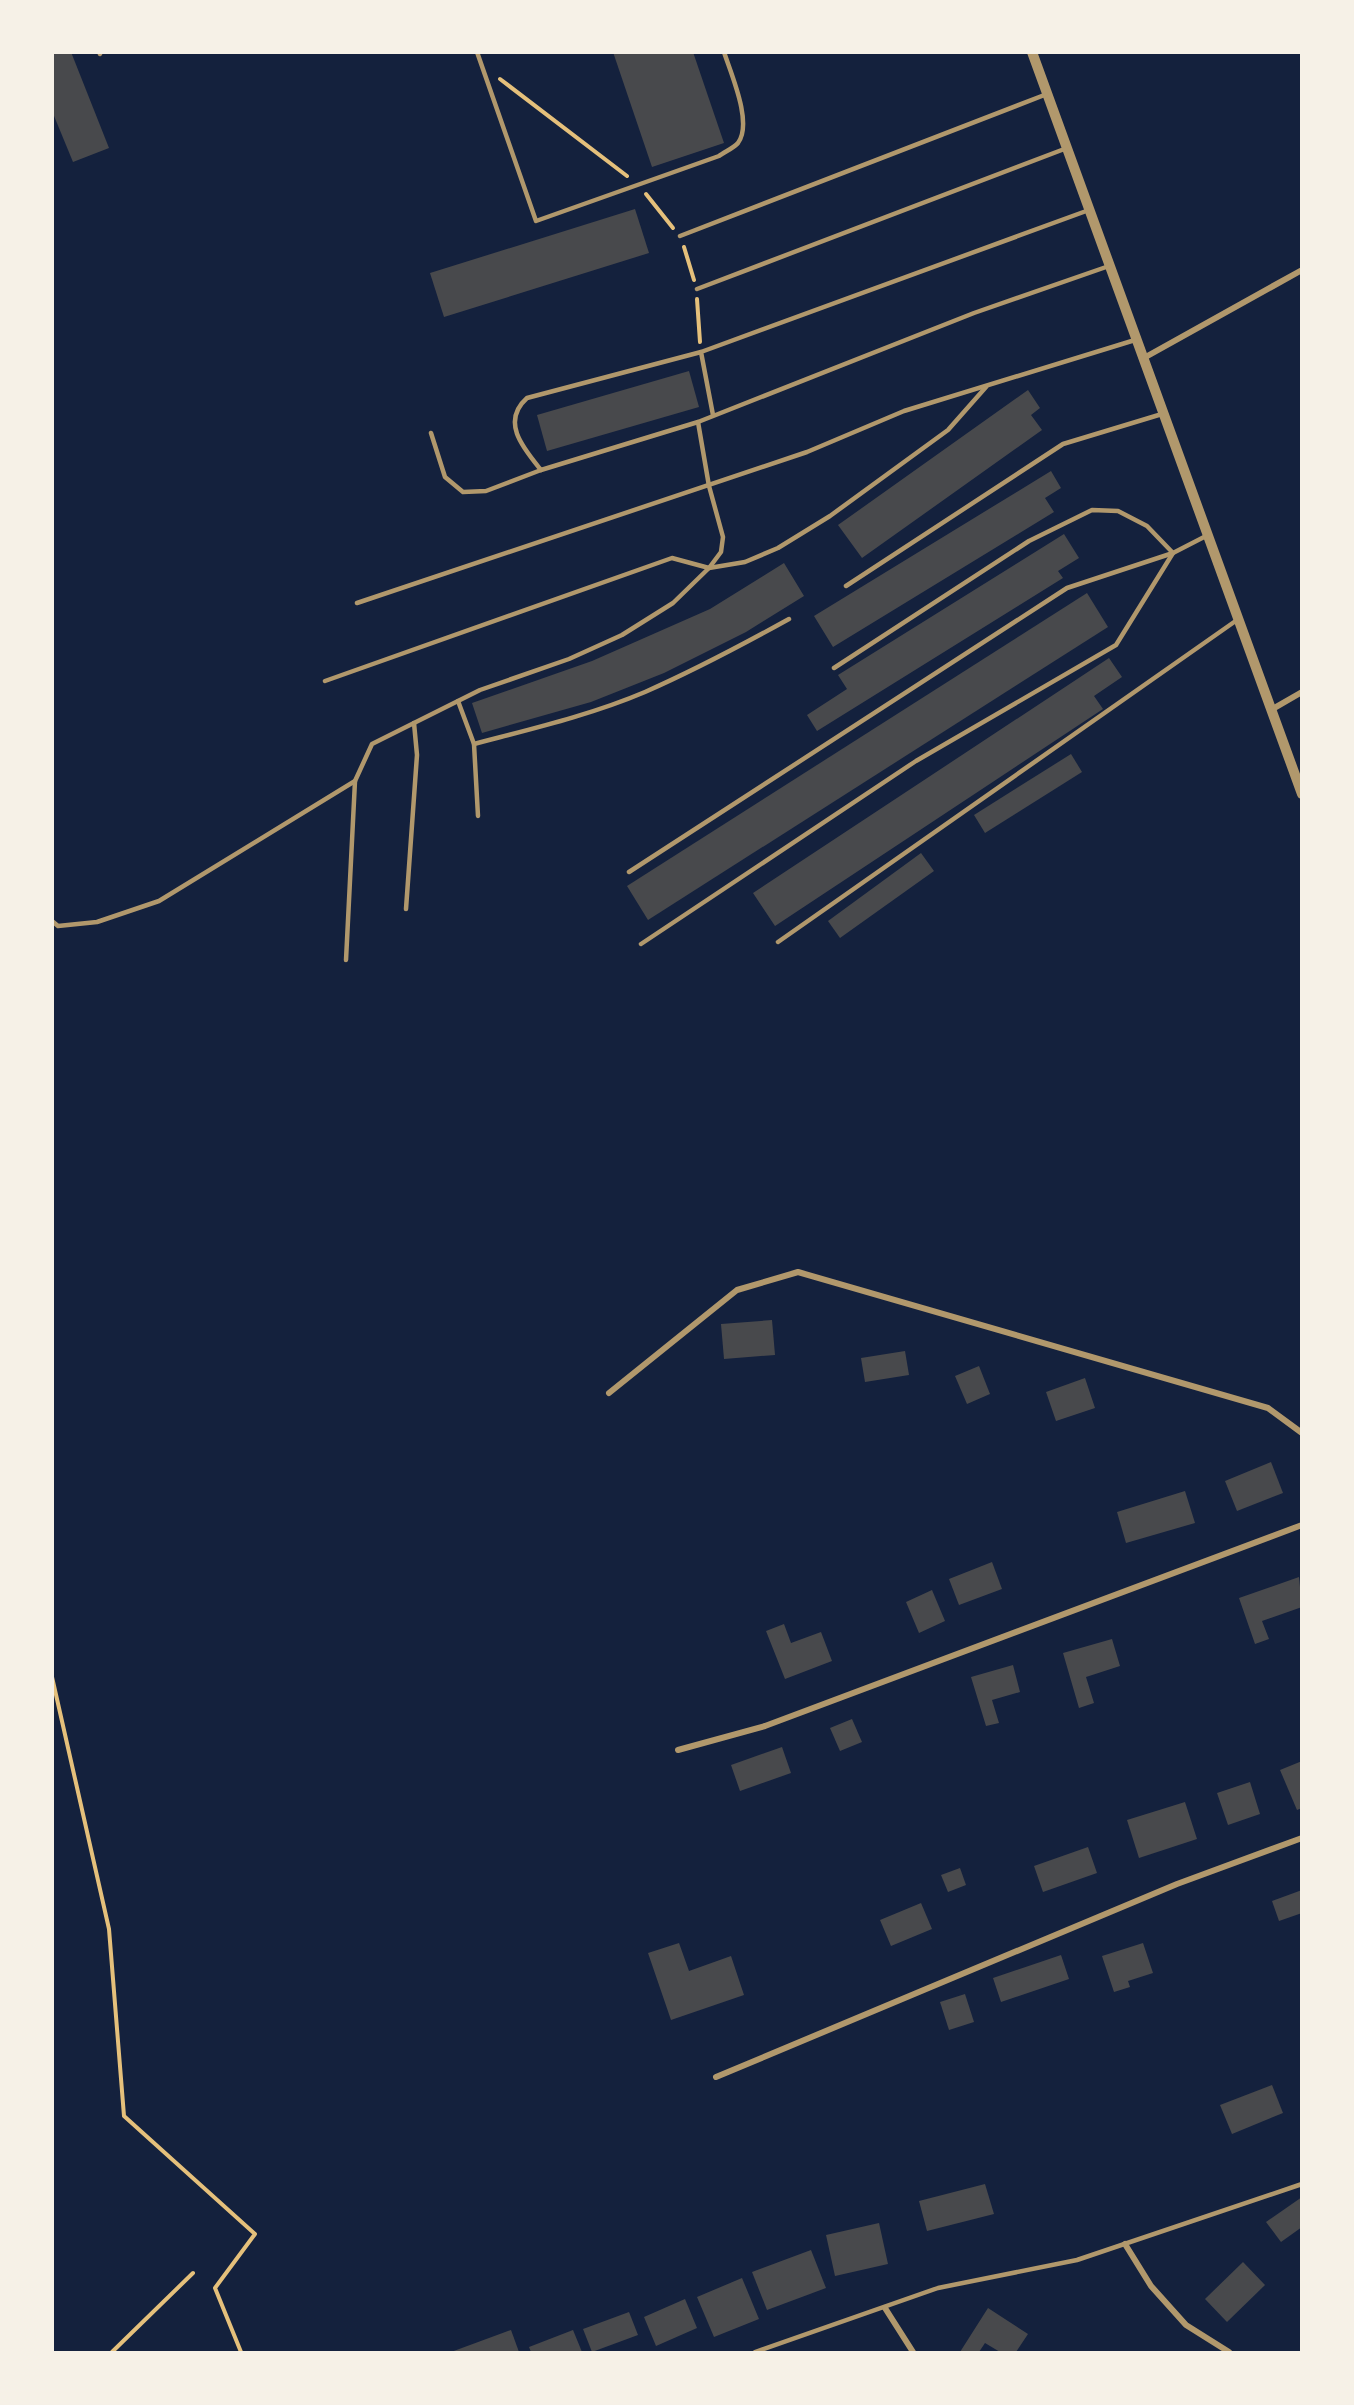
<svg xmlns="http://www.w3.org/2000/svg" width="1354" height="2405" viewBox="0 0 1354 2405" font-family="Spectral,serif">
	<rect width="100%" height="100%" fill="#14213d"/>
	<g fill="#48494c">
		<polygon points="52,52 71,52 109,148 73,162 52,111"/>
		<polygon points="613,52 693,52 724,143 652,167"/>
		<polygon points="635,209 649,253 444,317 430,273"/>
		<polygon points="689,371 699,407 547,451 537,415"/>
		<polygon points="1028,390 1040,408 1031,415 1042,430 862,558 838,525"/>
		<polygon points="1051,471 1061,488 1045,498 1054,512 833,647 814,616"/>
		<polygon points="1064,534 1079,558 1058,571 1063,578 817,731 807,715 847,689 838,675"/>
		<polygon points="784,563 804,596 746,632 664,673 591,702 482,733 472,703 592,661 710,609"/>
		<polygon points="1087,593 1108,627 648,920 627,886"/>
		<polygon points="1109,658 1122,677 1094,696 1103,709 775,926 753,893"/>
		<polygon points="1071,754 1082,772 985,833 974,815"/>
		<polygon points="921,853 934,871 840,938 828,921"/>
		<polygon points="772,1320 775,1355 724,1359 721,1324"/>
		<polygon points="905,1351 909,1375 865,1382 861,1358"/>
		<polygon points="979,1366 990,1394 967,1404 955,1376"/>
		<polygon points="1085,1378 1095,1408 1056,1421 1046,1392"/>
		<polygon points="1271,1462 1283,1493 1237,1511 1225,1481"/>
		<polygon points="1185,1491 1195,1523 1126,1543 1117,1512"/>
		<polygon points="992,1562 1002,1589 959,1605 949,1579"/>
		<polygon points="1299,1577 1302,1607 1262,1621 1269,1639 1255,1644 1239,1598"/>
		<polygon points="932,1590 945,1621 919,1633 906,1602"/>
		<polygon points="784,1624 791,1643 821,1632 832,1661 785,1679 766,1631"/>
		<polygon points="1112,1639 1120,1666 1086,1677 1094,1703 1079,1708 1063,1653"/>
		<polygon points="1013,1665 1020,1692 992,1700 999,1723 986,1726 971,1677"/>
		<polygon points="852,1719 862,1742 840,1751 830,1728"/>
		<polygon points="782,1747 791,1773 740,1791 731,1765"/>
		<polygon points="1302,1761 1302,1808 1297,1810 1280,1770"/>
		<polygon points="1250,1782 1260,1814 1228,1825 1217,1793"/>
		<polygon points="1185,1802 1197,1839 1139,1858 1127,1820"/>
		<polygon points="1088,1847 1097,1873 1043,1892 1034,1866"/>
		<polygon points="960,1868 966,1885 948,1892 941,1875"/>
		<polygon points="1302,1890 1302,1913 1279,1921 1272,1901"/>
		<polygon points="921,1903 932,1929 891,1946 880,1920"/>
		<polygon points="679,1943 689,1971 731,1956 744,1995 671,2020 648,1953"/>
		<polygon points="1143,1943 1153,1973 1128,1981 1130,1987 1114,1992 1102,1956"/>
		<polygon points="1061,1955 1069,1979 1001,2002 993,1978"/>
		<polygon points="965,1994 974,2022 949,2030 940,2002"/>
		<polygon points="1272,2085 1283,2113 1232,2134 1220,2105"/>
		<polygon points="985,2184 994,2214 927,2231 919,2201"/>
		<polygon points="1302,2197 1302,2227 1281,2242 1266,2222"/>
		<polygon points="879,2223 888,2264 835,2276 826,2235"/>
		<polygon points="811,2250 826,2288 767,2310 752,2272"/>
		<polygon points="1243,2262 1265,2285 1227,2322 1205,2299"/>
		<polygon points="742,2278 759,2319 714,2337 697,2297"/>
		<polygon points="685,2299 697,2328 656,2346 644,2317"/>
		<polygon points="988,2308 1028,2334 1016,2352 1000,2352 985,2343 979,2352 960,2352"/>
		<polygon points="629,2312 638,2335 592,2352 583,2329"/>
		<polygon points="511,2330 519,2352 451,2352"/>
		<polygon points="573,2330 582,2352 531,2352 529,2347"/>
	</g>
	<g fill="none" stroke-linecap="round" stroke-linejoin="round">
		<g stroke="#e5c07b" stroke-width="4">
			<polyline points="500,79 627,176"/>
			<polyline points="646,194 673,228"/>
			<polyline points="684,247 694,280"/>
			<polyline points="697,299 700,342"/>
			<polyline points="52,1677 109,1929 124,2116 255,2234 215,2288 241,2352"/>
			<polyline points="112,2352 193,2273"/>
		</g>
		<g stroke="#b1986c" stroke-width="4.5">
			<polyline points="99,52 100,54"/>
			<path d="M 477,52 L 536,221 L 719,156 C 724,152 734,148 738,143 C 753,123 731,74 724,52"/>
			<polyline points="680,236 1047,94"/>
			<polyline points="697,289 1067,148"/>
			<polyline points="713,415 701,352 1089,210"/>
			<polyline points="431,433 445,477 463,492 486,491 541,470 698,422 974,313 1109,266"/>
			<path d="M 541,470 C 524,449 500,422 527,398 L 701,352"/>
			<polyline points="846,586 1063,444 1162,414"/>
			<polyline points="357,603 807,452 904,411 1135,340"/>
			<polyline points="325,681 672,558 709,568 745,562 778,548 830,516 948,430 986,387"/>
			<polyline points="458,701 474,744 478,816"/>
			<path d="M 474,744 C 531,729 591,715 645,692 C 695,670 742,645 789,619"/>
			<polyline points="629,872 1067,588 1173,553 1206,536"/>
			<polyline points="406,909 417,755 414,723"/>
			<polyline points="52,921 58,926 97,922 159,901 355,781 372,744 480,690 569,659 622,635 673,603 709,568 721,552 723,537 709,486 698,422"/>
			<polyline points="778,942 1237,620"/>
			<polyline points="641,944 916,761 1116,645 1173,553 1147,526 1118,511 1092,510 1029,541 834,668"/>
			<polyline points="346,960 355,781"/>
			<polyline points="755,2352 938,2288 1077,2260 1302,2184"/>
		</g>
		<g stroke="#b1986c" stroke-width="6">
			<polyline points="1142,359 1302,270"/>
			<polyline points="1271,710 1302,692"/>
			<polyline points="609,1393 737,1290 798,1272 1268,1408 1302,1433"/>
			<polyline points="678,1750 765,1726 1302,1525"/>
			<polyline points="716,2077 1177,1884 1302,1838"/>
			<polyline points="1125,2244 1151,2286 1186,2325 1229,2352"/>
			<polyline points="885,2308 913,2352"/>
		</g>
		<polyline stroke="#b1986c" stroke-width="10" points="1032,52 1302,794"/>
	</g>
	<rect width="1354" height="2405" fill="none" stroke="#f6f1e7" stroke-width="108"/>
</svg>
